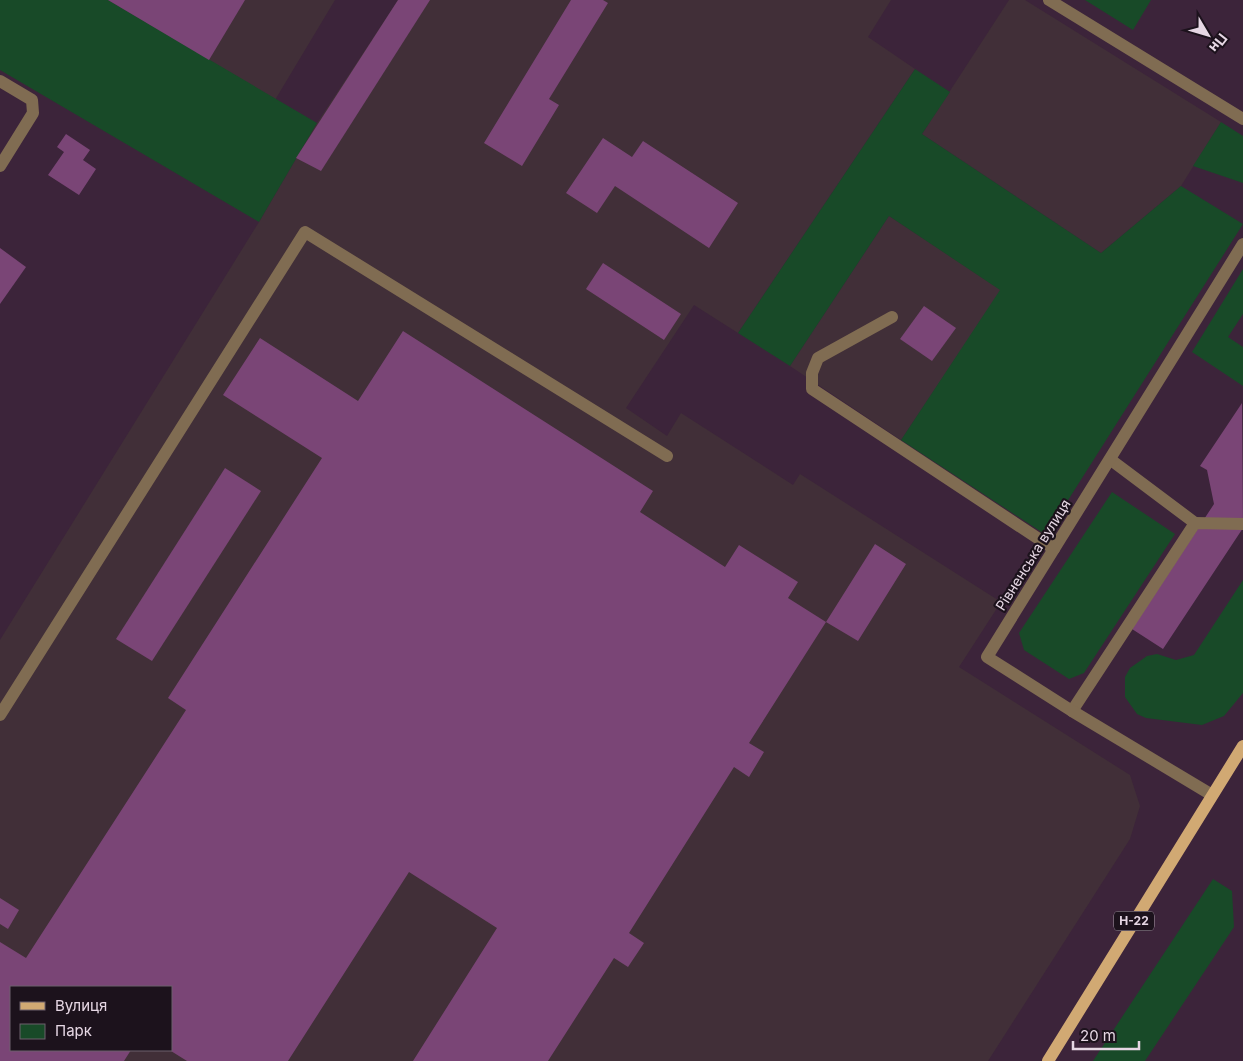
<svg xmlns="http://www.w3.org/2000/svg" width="1243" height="1061" viewBox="0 0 1243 1061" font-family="Inter,sans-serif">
	<rect width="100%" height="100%" fill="#3c243a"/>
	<g fill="#412f38" fill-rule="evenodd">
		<polygon points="108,0 335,0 275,100"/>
		<path d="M 398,0 L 891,0 L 868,37 L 915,69 L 738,333 L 694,305 L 626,408 L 667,436 L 681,413 L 793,485 L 800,474 L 1001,602 L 959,667 L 1130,775 L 1140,806 L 1130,839 L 988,1061 L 0,1061 L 0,640 L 259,222 L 317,123 ZM 11,987 L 171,987 L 171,1050 L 11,1050 Z"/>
		<polygon points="1009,0 1025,0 1221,122 1181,186 1101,253 922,134"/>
		<polygon points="889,216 1001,290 901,440 790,366"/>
	</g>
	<g fill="#184a28">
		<polygon points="0,0 108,0 317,123 259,222 0,70"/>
		<polygon points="1085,0 1151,0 1133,30"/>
		<polygon points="915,69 950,92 922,134 1101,253 1181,186 1243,224 1046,535 901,440 1000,290 889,216 790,366 738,333"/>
		<polygon points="1221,122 1243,136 1243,183 1193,166"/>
		<polygon points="1243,269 1243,314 1228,337 1243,347 1243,386 1192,352"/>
		<polygon points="1112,492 1175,534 1084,673 1069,679 1024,650 1019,633"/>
		<polygon points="1243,580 1243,693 1224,716 1202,725 1146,718 1137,714 1125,697 1125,677 1130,668 1147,656 1157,654 1176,660 1194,655"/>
		<polygon points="1213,879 1232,891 1234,927 1145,1061 1093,1061"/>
	</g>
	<g fill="#7a4576">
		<polygon points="108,0 245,0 209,60"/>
		<polygon points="398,0 430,0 321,171 296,158"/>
		<polygon points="571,0 603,0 608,3 549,99 559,105 522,166 484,143"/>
		<polygon points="66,134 90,150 83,160 96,169 79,195 48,175 64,152 57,147"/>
		<polygon points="603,138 632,157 643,141 738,203 709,248 615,186 597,213 566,193"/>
		<polygon points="0,248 26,267 0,304"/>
		<polygon points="603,263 681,314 664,340 586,289"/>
		<polygon points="924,306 956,328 932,361 900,339"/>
		<polygon points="403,331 653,491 640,512 725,567 739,545 798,582 788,598 826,622 875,544 906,564 858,641 826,622 749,743 764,752 749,777 734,767 629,933 644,943 628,967 614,958 548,1061 413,1061 497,928 409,872 288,1061 187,1061 171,1051 171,987 11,987 11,1050 131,1050 124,1061 0,1061 0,942 26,958 186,710 168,698 322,458 223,395 260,338 358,401"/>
		<polygon points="1242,403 1243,528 1163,649 1132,629 1214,504 1207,470 1200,466"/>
		<polygon points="225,468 261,491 152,661 116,639"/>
		<polygon points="0,898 19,910 8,929 0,924"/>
	</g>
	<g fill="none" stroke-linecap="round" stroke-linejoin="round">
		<g stroke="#806c52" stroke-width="12">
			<polyline points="1049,0 1243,119"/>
			<polyline points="0,81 32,100 33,113 0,166"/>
			<polyline points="892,317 818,358 812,373 812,389 1054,549"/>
			<polyline points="1111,460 1195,523"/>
			<polyline points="1072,711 1195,523 1243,524"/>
			<polyline points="0,715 305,232 667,456"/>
			<polyline points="1212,795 1072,711 987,657 1243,244"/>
		</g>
		<polyline stroke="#d1a973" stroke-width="12" points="1048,1061 1243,746"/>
	</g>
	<g text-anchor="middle" stroke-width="4.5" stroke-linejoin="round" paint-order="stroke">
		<rect fill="#1c121c" stroke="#a99ca8" stroke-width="1" x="1114" y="911.5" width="40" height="19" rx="4"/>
		<g font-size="12" font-weight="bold" fill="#e6d7e4">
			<text x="1134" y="925">Н-22</text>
		</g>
		<g font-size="14" fill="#e6d7e4" stroke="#1c121c">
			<text transform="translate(1033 555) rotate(-58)" y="5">Рівненська вулиця</text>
		</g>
	</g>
	<rect x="10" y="986" width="162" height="65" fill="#1c121c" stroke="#6d616c"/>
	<rect x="20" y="1002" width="25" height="8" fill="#d1a973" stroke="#6d616c"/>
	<text x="55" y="1011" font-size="15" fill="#e6d7e4">Вулиця</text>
	<rect x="20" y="1024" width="25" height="15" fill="#184a28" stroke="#6d616c"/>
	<text x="55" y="1036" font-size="15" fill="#e6d7e4">Парк</text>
	<g transform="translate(1208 35) rotate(128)" stroke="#1c121c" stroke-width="4" paint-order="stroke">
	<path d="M0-4L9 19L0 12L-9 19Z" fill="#e6d7e4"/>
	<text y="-8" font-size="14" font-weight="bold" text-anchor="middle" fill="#e6d7e4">Пн</text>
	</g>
	<path d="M1073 1041v8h66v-8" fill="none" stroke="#e6d7e4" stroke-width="2.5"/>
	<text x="1080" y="1041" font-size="15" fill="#e6d7e4" stroke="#1c121c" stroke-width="4" paint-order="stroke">20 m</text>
</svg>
